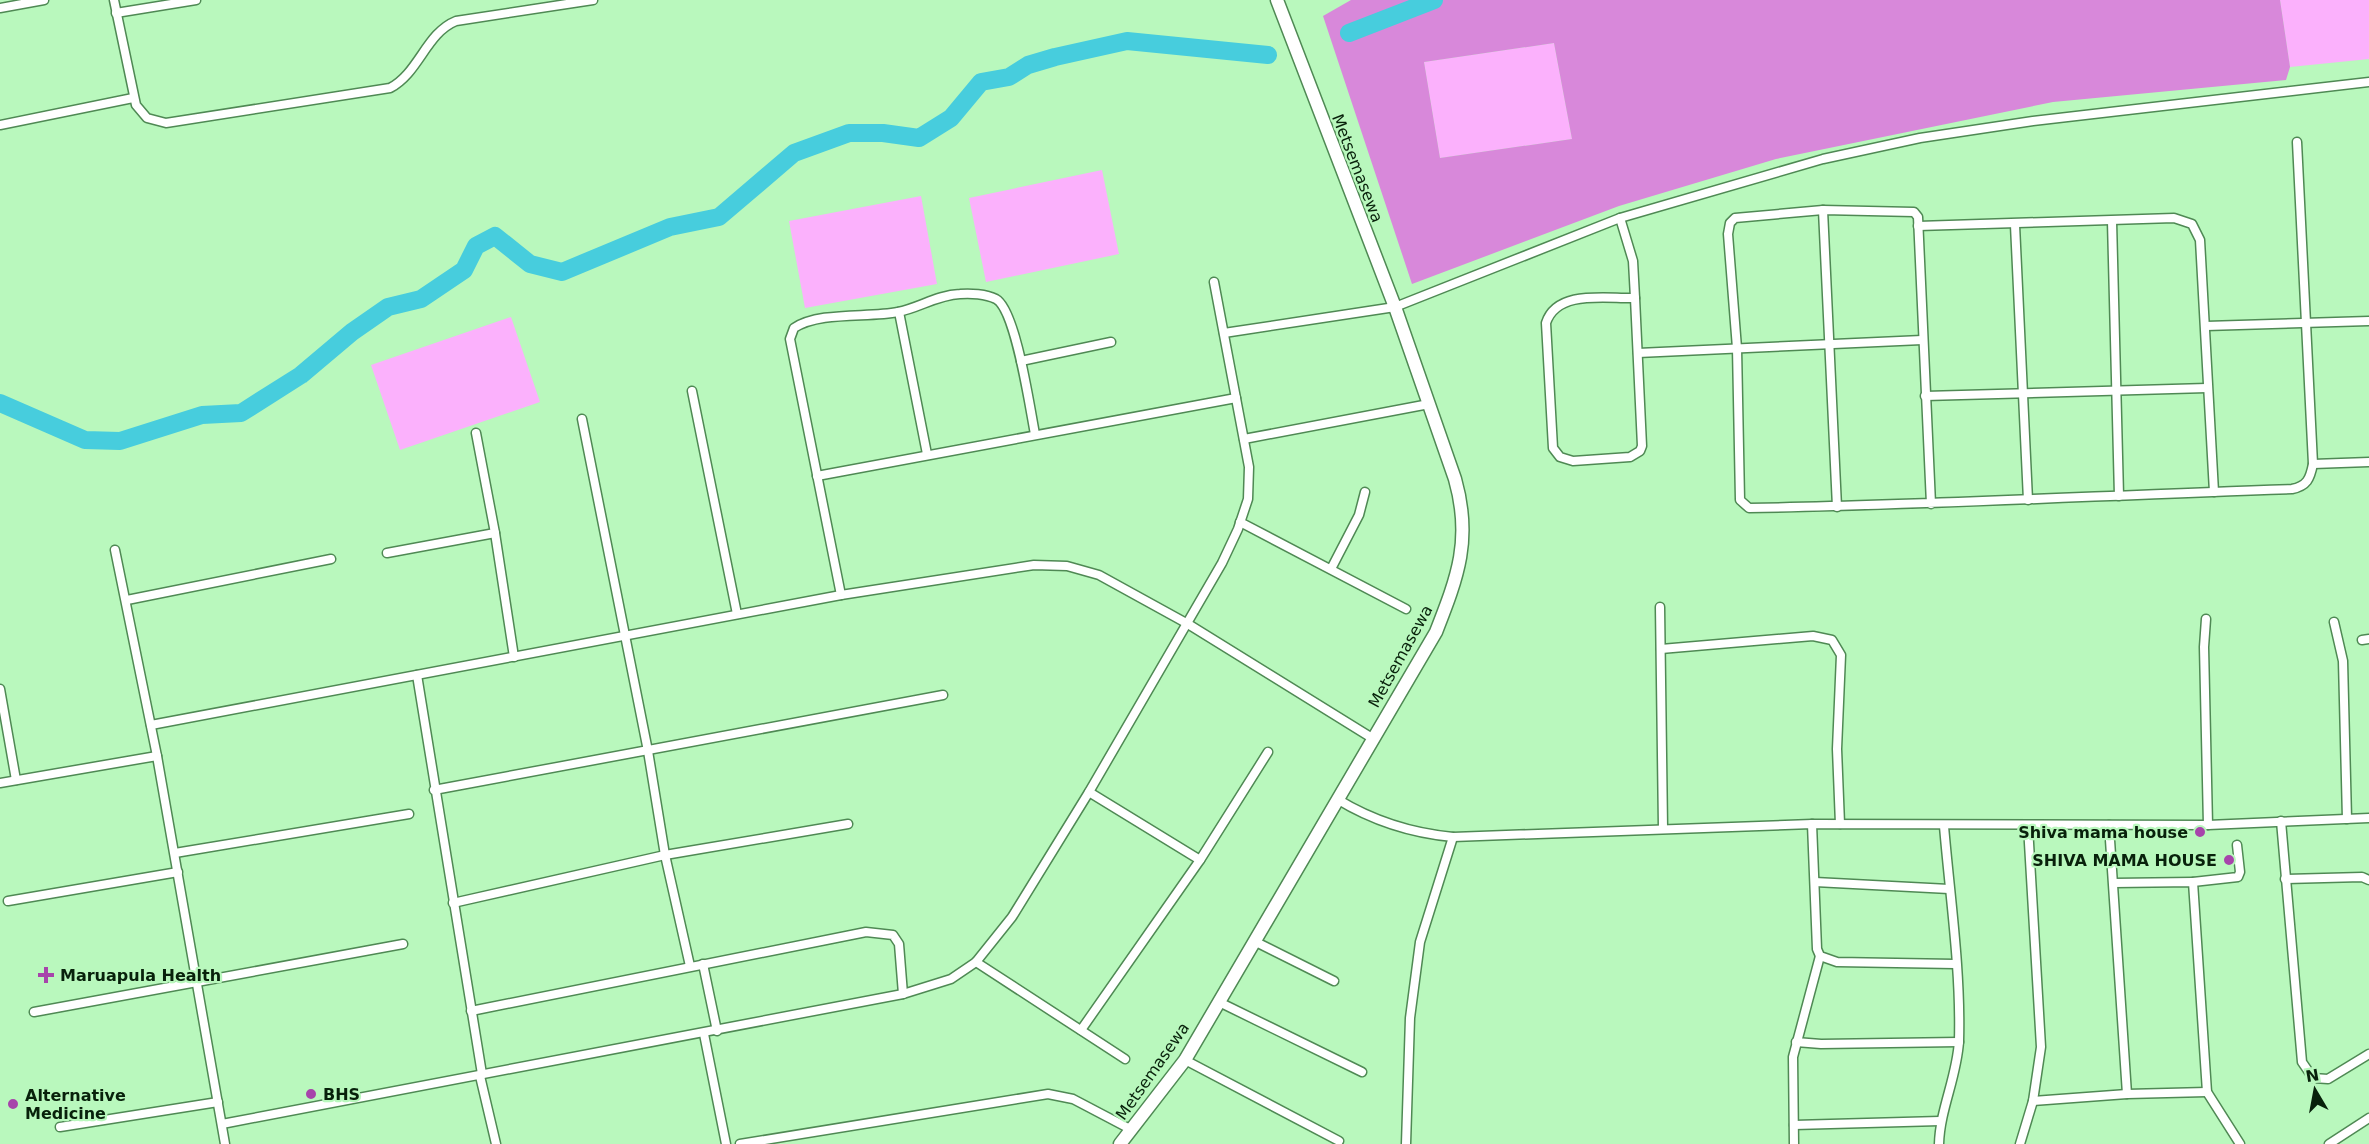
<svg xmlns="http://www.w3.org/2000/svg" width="2369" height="1144" viewBox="0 0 2369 1144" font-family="'DejaVu Sans',sans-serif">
	<rect width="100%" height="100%" fill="#b9f8bd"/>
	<g fill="#fbb1fc">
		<polygon points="2280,0 2369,0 2369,59 2290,67"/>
		<polygon points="1554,43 1572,139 1440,158 1424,62"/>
		<polygon points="1102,170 1119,254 986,282 969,198"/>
		<polygon points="921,196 937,284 805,308 789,221"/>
		<polygon points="511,317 540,402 400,450 371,365"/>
	</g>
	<path fill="#d888da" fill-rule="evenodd" d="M 1351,0 L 2280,0 L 2290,67 L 2286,80 L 2053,102 L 1776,159 L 1619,206 L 1412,284 L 1323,16 ZM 1554,43 L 1572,139 L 1440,158 L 1424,62 Z"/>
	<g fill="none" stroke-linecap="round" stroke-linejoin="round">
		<g stroke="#47cddd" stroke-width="18">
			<polyline points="1349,33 1434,0"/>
			<polyline points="0,403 85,440 120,441 202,415 241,413 301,375 352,332 388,307 421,299 464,270 476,246 495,236 530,264 562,272 670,227 719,217 794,153 849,133 883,133 919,138 951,118 981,82 1009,77 1028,65 1055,57 1127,41 1268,55"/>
		</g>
		<g stroke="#4f8954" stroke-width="11">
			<g id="street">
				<path d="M 114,0 L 136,105 L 147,118 L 166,123 L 390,88 C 419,73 426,33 456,21 L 593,0"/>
				<polyline points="0,8 44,0"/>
				<polyline points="116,13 196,0"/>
				<polyline points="0,125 133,98"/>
				<polyline points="1823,210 1837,507"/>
				<polyline points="1620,218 1633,261 1635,298"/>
				<polyline points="2112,221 2119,496"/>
				<polyline points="2015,225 2028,500"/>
				<polyline points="1918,226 2174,218 2192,224 2200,240 2214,492"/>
				<path d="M 1635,298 L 1642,446 L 1640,451 L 1630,457 L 1573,461 L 1560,457 L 1553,448 L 1546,323 C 1557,289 1607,299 1635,298 Z"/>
				<polyline points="899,312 927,454"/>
				<polyline points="2206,326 2369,321"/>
				<polyline points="1224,333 1395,307 1620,218 1823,159 1920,138 2033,121 2369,82"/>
				<polyline points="1638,353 1922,340"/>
				<polyline points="1021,361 1111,342"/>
				<polyline points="692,391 737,614"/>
				<polyline points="1925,396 2207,388"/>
				<polyline points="582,419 648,751 665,855 690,966"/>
				<polyline points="476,433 495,533 514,657"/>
				<polyline points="1244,439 1429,404"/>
				<polyline points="2313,464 2369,462"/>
				<polyline points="817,476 1236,398"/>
				<path d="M 1931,504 L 1918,217 L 1914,212 L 1823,210 L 1735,218 L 1730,223 L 1728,234 L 1737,348 L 1740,500 L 1749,508 C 1930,505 2111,495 2292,489 C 2307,486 2310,479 2313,464 L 2297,142"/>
				<polyline points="1240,522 1406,609"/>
				<polyline points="115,550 157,756 225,1144"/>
				<polyline points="387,553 495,533"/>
				<polyline points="1331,569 1359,515 1365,492"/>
				<path d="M 841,595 L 790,339 L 794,328 C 820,311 868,318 898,312 C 919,308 937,295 960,294 C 970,293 986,294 996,299 C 1016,310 1030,409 1035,434"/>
				<polyline points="127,600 331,559"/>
				<polyline points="1660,607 1663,828"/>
				<polyline points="2206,619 2204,647 2208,825"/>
				<polyline points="2334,622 2343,661 2347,819"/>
				<polyline points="2362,640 2369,639"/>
				<polyline points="1661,649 1813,636 1832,640 1841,655 1837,749 1840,824"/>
				<polyline points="417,675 482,1074"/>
				<polyline points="0,689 16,780"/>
				<polyline points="151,725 841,595 1034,565 1067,566 1099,575 1188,624 1372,738"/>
				<polyline points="0,783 157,756"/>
				<polyline points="434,790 943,695"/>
				<polyline points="1089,792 1200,860"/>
				<path d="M 1337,799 C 1373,821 1410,833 1453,837 L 1812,824 L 2208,825 L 2369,818"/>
				<polyline points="2281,821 2302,1062 2313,1078 2328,1079 2369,1054"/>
				<polyline points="1812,824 1817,949 1820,956 1837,962 1955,964"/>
				<polyline points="2109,825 2127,1094"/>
				<polyline points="175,853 409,814"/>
				<polyline points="2285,879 2362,877 2369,880"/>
				<polyline points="1815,882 1949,889"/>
				<polyline points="2193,882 2238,877 2240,872 2237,845"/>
				<polyline points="2114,883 2193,882 2207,1092 2240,1144"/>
				<polyline points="8,901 178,872"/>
				<polyline points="453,903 665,855 848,824"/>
				<polyline points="1254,941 1334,981"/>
				<polyline points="976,962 1125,1059"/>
				<polyline points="703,964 717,1031"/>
				<polyline points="1219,1002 1362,1072"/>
				<polyline points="471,1011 866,932 893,935 899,944 903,994"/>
				<polyline points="34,1012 403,944"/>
				<polyline points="1081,1030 1200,860 1268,752"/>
				<polyline points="704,1034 726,1144"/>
				<polyline points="1796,1042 1821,1044 1959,1042"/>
				<polyline points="1185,1060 1339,1141"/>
				<polyline points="480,1076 496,1144"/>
				<polyline points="2033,1101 2127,1094 2207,1092"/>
				<polyline points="222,1124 903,994 951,979 976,962 1012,917 1089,792 1222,563 1238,529 1248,499 1249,467 1214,282"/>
				<polyline points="1794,1125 1940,1121"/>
				<polyline points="60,1127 218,1102"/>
				<polyline points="740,1144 1048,1094 1073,1099 1132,1130"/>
				<polyline points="1406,1144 1410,1018 1420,942 1453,837"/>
				<polyline points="1794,1144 1793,1057 1820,956"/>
				<path d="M 1939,1144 C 1940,1109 1957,1077 1959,1041 C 1961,970 1950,897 1944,826"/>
				<polyline points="2020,1144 2033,1101 2041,1047 2028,826"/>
				<polyline points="2329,1144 2369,1118"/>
			</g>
		</g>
		<g stroke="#4f8954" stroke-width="15">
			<path id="secondary" d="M 1120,1144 L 1185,1060 L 1436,632 C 1458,576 1472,539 1455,479 L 1395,307 L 1277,0"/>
		</g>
		<use href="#street" stroke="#fff" stroke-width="8"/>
		<use href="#secondary" stroke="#fff" stroke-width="12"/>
	</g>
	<g fill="#a744ab" stroke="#b9f8bd" stroke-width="2">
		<circle cx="2200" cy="832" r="6"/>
		<circle cx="2229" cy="860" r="6"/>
		<path d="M43 966h6v6h6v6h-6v6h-6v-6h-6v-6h6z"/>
		<circle cx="311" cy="1094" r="6"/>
		<circle cx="13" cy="1104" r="6"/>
	</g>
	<g text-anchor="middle" stroke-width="4.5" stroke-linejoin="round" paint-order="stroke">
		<g font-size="16" fill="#08210b" stroke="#b9f8bd">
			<text transform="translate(1358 168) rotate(69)" y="6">Metsemasewa</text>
			<text transform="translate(1400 656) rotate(-61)" y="6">Metsemasewa</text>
			<text transform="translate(1152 1071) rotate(-55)" y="6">Metsemasewa</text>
		</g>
		<g font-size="16" font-weight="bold" fill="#08210b" stroke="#b9f8bd" text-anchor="start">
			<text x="2188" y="838" text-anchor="end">Shiva mama house</text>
			<text x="2217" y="866" text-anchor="end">SHIVA MAMA HOUSE</text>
			<text x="60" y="981">Maruapula Health</text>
			<text x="323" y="1100">BHS</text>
			<text x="25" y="1101">Alternative<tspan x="25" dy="18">Medicine</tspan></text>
		</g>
	</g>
	<g transform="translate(2315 1090) rotate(350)" stroke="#b9f8bd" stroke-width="4.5" paint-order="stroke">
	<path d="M0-4.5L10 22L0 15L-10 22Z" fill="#08210b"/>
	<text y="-9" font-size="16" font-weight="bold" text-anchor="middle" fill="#08210b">N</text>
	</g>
</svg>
